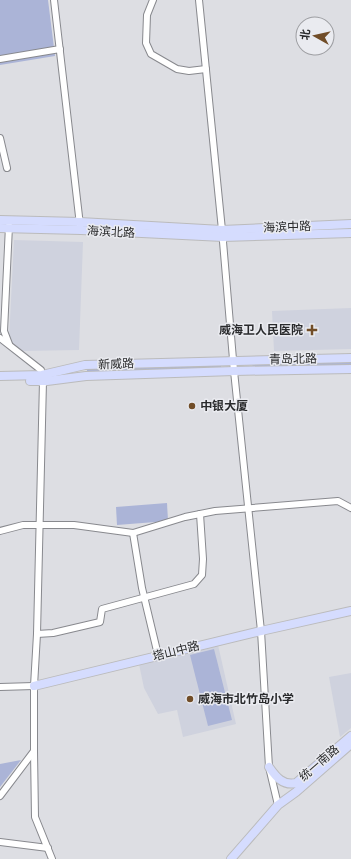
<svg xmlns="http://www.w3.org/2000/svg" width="351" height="859" viewBox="0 0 351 859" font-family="Overpass,'Noto Sans SC',sans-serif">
	<rect width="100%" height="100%" fill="#dddee3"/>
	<g fill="#cfd2de">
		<polygon points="14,240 83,242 79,350 22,351 9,340"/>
		<polygon points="351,308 351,349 274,351 272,311"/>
		<polygon points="218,645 236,724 183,737 177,710 158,714 144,688 139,664"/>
		<polygon points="351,673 351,728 340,737 329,677"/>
	</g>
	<g fill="#abb4d7">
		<polygon points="0,0 48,0 55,56 0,65"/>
		<polygon points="351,361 351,365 253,367 252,364"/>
		<polygon points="221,365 221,368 87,372 87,369"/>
		<polygon points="167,503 168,521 117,525 116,507"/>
		<polygon points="214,649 232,720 208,726 190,655"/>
		<polygon points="21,760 0,787 0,764"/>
	</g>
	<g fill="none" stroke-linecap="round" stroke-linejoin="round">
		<g stroke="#88898e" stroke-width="8">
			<g id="minor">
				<polyline points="54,0 80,225"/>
				<polyline points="153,0 147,15 146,43 151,54 177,69 189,71 206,69"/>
				<polyline points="199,0 222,230 234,371 261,631 269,767 278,805"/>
				<polyline points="0,59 60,49"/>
				<polyline points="0,138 7,168"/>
				<polyline points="0,338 41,370 43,381 37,634 34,686 34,751 0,796"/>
				<polyline points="9,344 4,331 9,226"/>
				<polyline points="0,531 23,525 74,525 133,533 185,517 215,511 338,501 351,508"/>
				<polyline points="133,533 142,588 158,655"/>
				<polyline points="37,634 53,633 100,622 102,609 194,584 202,575 203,559 200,514"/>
				<polyline points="0,687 34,686"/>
				<polyline points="34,751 35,817 52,859"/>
				<polyline points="0,842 48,848"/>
			</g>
		</g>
		<g stroke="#bbbbbc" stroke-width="10">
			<g id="major">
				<polyline points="0,220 80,222 222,230 351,224"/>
				<polyline points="0,228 81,230 223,237 351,233"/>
				<polyline points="0,376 42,375 85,365 351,358"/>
				<polyline points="30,381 47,381 86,376 234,371 351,369"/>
				<polyline points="34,686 261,631 351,611"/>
				<path d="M 269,767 C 276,777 283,786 296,783 L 351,736"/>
				<polyline points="231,859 278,805 296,792 351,744"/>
			</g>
		</g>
		<use href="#minor" stroke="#fff" stroke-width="6"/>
		<use href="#major" stroke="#d5dcfe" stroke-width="8"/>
	</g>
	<g fill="#714d28" stroke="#eaebf0" stroke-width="1.5">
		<path d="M310 324h4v4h4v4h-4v4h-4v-4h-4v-4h4z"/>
		<circle cx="192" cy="406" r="4"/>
		<circle cx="190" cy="699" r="4"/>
	</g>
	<g text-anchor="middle" stroke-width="3" stroke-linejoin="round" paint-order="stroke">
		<g font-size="12" fill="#2a2b2d" stroke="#eaebf0">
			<text transform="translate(287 227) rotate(-2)" y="4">海滨中路</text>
			<text transform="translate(111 232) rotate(3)" y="4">海滨北路</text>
			<text transform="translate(293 359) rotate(-1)" y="4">青岛北路</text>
			<text transform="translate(116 364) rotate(-2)" y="4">新威路</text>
			<text transform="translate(176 651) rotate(-14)" y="4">塔山中路</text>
			<text transform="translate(319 763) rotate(-41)" y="4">统一南路</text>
		</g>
		<g font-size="12" font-weight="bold" fill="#2a2b2d" stroke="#eaebf0" text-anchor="start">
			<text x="303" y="334" text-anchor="end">威海卫人民医院</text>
			<text x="200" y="410">中银大厦</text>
			<text x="198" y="703">威海市北竹岛小学</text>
		</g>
	</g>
	<g transform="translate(315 36) rotate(278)"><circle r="19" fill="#eaebf0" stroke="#9d9ea2"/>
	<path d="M0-3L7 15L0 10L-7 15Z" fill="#714d28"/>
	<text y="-6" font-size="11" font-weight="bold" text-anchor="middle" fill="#2a2b2d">北</text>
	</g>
</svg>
